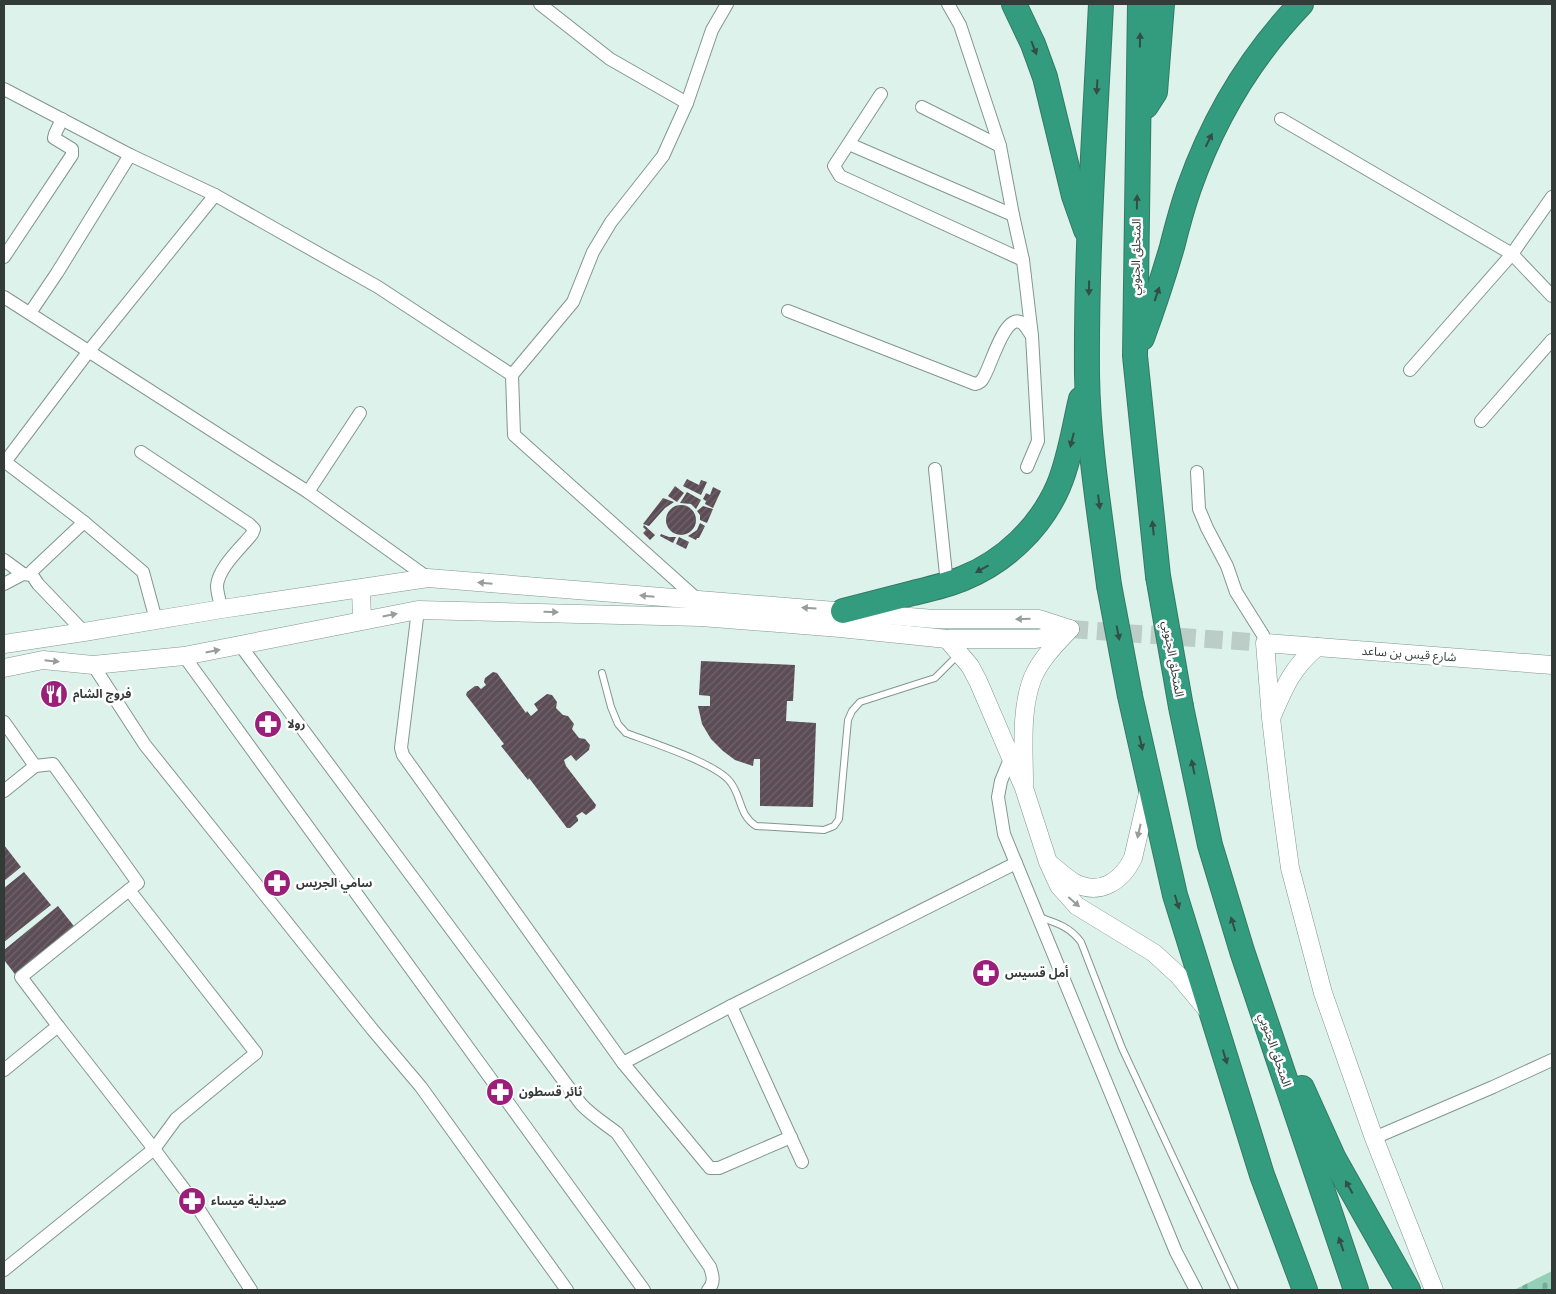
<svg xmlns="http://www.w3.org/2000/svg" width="1556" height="1294" viewBox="0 0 1556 1294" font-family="Mulish,'Noto Sans Arabic',sans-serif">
	<defs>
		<pattern id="cemetery-stones" width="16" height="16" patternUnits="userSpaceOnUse" patternTransform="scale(1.25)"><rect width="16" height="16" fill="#93cfb9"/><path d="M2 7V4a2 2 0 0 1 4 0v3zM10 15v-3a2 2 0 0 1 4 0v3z" fill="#79a997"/></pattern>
		<pattern id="building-hatch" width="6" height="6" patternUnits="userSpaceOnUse" patternTransform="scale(1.25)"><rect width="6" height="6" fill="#5b4c55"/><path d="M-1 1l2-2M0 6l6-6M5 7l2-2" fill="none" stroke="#70646b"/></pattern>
	</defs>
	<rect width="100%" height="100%" fill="#ddf2ea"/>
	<polygon fill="url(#cemetery-stones)" points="1552,1271 1552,1290 1514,1290"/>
	<g fill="url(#building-hatch)">
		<polygon points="687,479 699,485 701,480 707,482 701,495 683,486"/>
		<polygon points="675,486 684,493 677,502 668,496"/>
		<polygon points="713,487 721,491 713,508 705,504 706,501 703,499 706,493 710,495"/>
		<polygon points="687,492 701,500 696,509 691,504 680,503"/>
		<polygon points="663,498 674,502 665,508 649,526 643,524"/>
		<circle cx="681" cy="520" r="15"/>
		<polygon points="703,506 713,509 707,523 700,520 700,515 697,511"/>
		<polygon points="700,523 705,526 699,538 697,538 696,540 688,536 697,530"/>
		<polygon points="644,525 655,535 650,540 643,533 646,530 643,527"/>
		<polygon points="661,534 669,537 676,537 673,543 660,536"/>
		<polygon points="679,537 689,542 686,549 676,544"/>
		<polygon points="701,661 795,665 793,701 787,701 786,721 816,723 813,807 760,806 760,759 754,759 753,766 735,760 723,751 711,739 702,724 698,706 710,706 710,696 699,695"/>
		<polygon points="493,672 497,673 526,713 527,711 531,716 538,710 534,704 547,694 552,695 557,702 556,708 563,715 568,716 574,724 572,729 579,738 585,739 590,745 589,750 576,761 571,755 564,760 566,766 596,805 595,808 586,815 582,812 576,816 578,819 578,821 570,828 567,828 529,778 528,780 501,746 504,744 466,695 467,692 475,686 478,686 481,689 486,685 484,682 485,678"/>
		<polygon points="4,845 21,867 4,881"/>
		<polygon points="24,872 51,905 4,942 4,888"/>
		<polygon points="58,906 77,930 18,978 4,960 4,950"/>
	</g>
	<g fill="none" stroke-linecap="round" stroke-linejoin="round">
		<polyline stroke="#bbcdc6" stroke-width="18" stroke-dasharray="18 9" stroke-linecap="butt" points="1070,629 1265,643"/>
		<g stroke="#82968e" stroke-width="8">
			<g id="lane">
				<path d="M 602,673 L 611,707 L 618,724 L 626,733 C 650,742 719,764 731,783 C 742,798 739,815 756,826 L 824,830 L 834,826 L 839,819 L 848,720 L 852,711 L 860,702 L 935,678 L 959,654"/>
				<path d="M 1039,917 C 1057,923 1070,927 1081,942 L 1122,1048 L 1235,1290"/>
			</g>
		</g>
		<g stroke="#82968e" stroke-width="14">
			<g id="street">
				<polyline points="540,4 610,59 687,103"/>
				<polyline points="948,4 960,25 1000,146 1013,215 1023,260 1032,336 1038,441 1027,467"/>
				<polyline points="4,89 130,155 215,195 378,287 512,375 514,435 698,600"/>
				<polyline points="881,94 834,166 840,176 1023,260"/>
				<polyline points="922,107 1000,146"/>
				<polyline points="1281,119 1512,254 1552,296"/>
				<polyline points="849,144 1013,215"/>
				<polyline points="4,257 72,155 72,149 54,138 55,134 62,119"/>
				<polyline points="4,297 308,492 428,578"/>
				<path d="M 788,311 L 975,384 C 978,383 980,383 982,380 C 990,371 1004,311 1022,323 C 1026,326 1029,332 1032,336"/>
				<polyline points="30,313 57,273 130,155"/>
				<polyline points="1410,370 1512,254 1552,197"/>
				<polyline points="512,375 573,302 593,252 611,222 663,156 687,103 712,30 727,4"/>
				<polyline points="1481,421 1552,340"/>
				<path d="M 141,452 L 249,524 L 254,529 L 252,534 C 241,548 218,568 217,586 C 217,593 220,602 222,609"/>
				<polyline points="4,461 84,522 143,572 156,620"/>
				<polyline points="5,462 89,351 215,195"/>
				<polyline points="935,469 947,584"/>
				<polyline points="1197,472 1199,509 1207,528 1227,566 1236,592 1263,635 1265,643"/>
				<polyline points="308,492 360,413"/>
				<polyline points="4,560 23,574"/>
				<polyline points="4,584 23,574 32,575"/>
				<polyline points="418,610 401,748 403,755 623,1063 731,1006 1016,863"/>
				<polyline points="84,632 38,584 32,575 32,571 84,522"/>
				<path d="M 240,645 L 581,1104 C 591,1115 604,1123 617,1133 L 710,1267 C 713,1276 715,1283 708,1290"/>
				<polyline points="184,656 644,1290"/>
				<polyline points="93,665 145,745 372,1029 421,1087 567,1290"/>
				<polyline points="4,722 35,766 53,764 138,883 129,890 256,1053 176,1119 154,1149 4,1270"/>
				<polyline points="1010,759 1001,781 998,797 1004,834 1176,1252 1196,1290"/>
				<polyline points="4,791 35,766"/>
				<polyline points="731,1006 802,1162"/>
				<polyline points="58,1026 21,977 129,890"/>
				<polyline points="623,1063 710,1168 719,1168 791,1137"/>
				<polyline points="4,1070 58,1026 154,1149 196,1205 251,1290"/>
				<polyline points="1374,1138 1493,1087 1552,1060"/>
			</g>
		</g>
		<g stroke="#82968e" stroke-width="19">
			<g id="secondary">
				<polyline points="361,589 362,620"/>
				<polyline points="947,639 970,666 978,681 1024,788 1048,862 1059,886 1077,906 1154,953 1178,975 1208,1011"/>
				<polyline points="4,644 84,632 222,609 428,578 934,619 1039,619 1070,629"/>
				<polyline points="4,668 43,660 93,665 184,656 418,610 701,617 840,628 947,639 1036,639 1053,636 1070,629"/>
				<path d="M 1272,716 C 1285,686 1292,668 1317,647"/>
				<path d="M 1024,784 C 1024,750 1020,709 1033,677 C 1041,659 1055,645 1068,631"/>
				<path d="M 1050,864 C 1058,870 1066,878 1075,883 C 1100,896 1122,881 1133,858 L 1149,789"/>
				<polyline points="1434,1290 1374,1138 1323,993 1290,868 1280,795 1271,718 1265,643 1552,665"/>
			</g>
		</g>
		<g stroke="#337a65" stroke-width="26">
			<g id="highway">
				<polyline points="1014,4 1033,44 1045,77 1074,196 1086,230"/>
				<path d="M 1101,4 C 1095,127 1086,251 1087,374 C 1088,445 1100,515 1109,585"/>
				<polyline points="1140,4 1135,356 1158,576"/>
				<polyline points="1146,106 1155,92 1162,4"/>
				<path d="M 1142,338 C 1153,308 1163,278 1172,247 C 1177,227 1182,208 1189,188 C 1213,120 1251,56 1301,4"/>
				<path d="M 843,611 C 866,605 890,599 913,593 C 930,589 948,585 964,578 C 1005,561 1040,528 1058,487 C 1070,459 1074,428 1081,399"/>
				<polyline points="1130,696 1175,895 1262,1175 1305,1290"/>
				<polyline points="1181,707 1210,845 1242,951 1356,1290"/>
				<polyline points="1302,1088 1334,1159 1408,1290"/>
			</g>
		</g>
		<use href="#lane" stroke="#fff" stroke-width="6"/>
		<use href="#street" stroke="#fff" stroke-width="12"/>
		<use href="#secondary" stroke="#fff" stroke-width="18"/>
		<use href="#highway" stroke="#349c7e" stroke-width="24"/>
		<g stroke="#337a65" stroke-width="26" stroke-linecap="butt">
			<g id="highway-bridge">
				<polyline points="1158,576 1181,707"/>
				<polyline points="1109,585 1130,696"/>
			</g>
		</g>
		<use href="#highway-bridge" stroke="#349c7e" stroke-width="24"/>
	</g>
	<defs><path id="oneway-solid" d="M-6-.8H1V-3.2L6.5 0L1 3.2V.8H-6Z" transform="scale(1.25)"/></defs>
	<g fill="#324e45">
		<use href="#oneway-solid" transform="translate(1140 40) rotate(-89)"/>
		<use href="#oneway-solid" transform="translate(1034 48) rotate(69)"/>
		<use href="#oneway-solid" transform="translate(1097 87) rotate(93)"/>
		<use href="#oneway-solid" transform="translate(1209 140) rotate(-64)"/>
		<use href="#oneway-solid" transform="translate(1137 202) rotate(-89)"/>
		<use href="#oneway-solid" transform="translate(1089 288) rotate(91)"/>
		<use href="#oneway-solid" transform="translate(1157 294) rotate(-71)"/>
		<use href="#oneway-solid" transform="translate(1072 440) rotate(104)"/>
		<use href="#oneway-solid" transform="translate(1099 502) rotate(83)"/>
		<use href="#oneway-solid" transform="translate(1153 528) rotate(-96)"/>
		<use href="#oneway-solid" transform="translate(982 569) rotate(151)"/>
		<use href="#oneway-solid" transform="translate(1118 633) rotate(79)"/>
		<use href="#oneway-solid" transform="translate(1141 743) rotate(77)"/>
		<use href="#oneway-solid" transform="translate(1193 767) rotate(-102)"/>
		<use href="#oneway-solid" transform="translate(1177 902) rotate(73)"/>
		<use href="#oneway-solid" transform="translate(1233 924) rotate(-107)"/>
		<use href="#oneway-solid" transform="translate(1225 1057) rotate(73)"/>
		<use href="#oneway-solid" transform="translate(1349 1187) rotate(-119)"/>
		<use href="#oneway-solid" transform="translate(1341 1244) rotate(-109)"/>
	</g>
	<g fill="#989d9b">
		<use href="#oneway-solid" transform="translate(485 583) rotate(-175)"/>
		<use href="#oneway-solid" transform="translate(647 596) rotate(-175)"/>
		<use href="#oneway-solid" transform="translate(809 608) rotate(-176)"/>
		<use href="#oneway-solid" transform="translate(551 612) rotate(1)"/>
		<use href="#oneway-solid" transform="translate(390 615) rotate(-11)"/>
		<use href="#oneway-solid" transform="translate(1023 619) rotate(179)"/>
		<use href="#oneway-solid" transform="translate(213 651) rotate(-11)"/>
		<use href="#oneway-solid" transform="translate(52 661) rotate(6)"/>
		<use href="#oneway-solid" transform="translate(1139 831) rotate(103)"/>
		<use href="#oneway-solid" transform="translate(1074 902) rotate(41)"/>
	</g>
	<defs>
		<g id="restaurant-disc" transform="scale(1.4375)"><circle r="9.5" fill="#991f78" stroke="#fff"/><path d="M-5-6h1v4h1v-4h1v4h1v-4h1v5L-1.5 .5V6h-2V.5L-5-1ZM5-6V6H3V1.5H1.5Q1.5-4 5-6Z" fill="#fff"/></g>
		<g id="pharmacy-disc" transform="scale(1.4375)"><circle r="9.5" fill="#991f78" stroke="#fff"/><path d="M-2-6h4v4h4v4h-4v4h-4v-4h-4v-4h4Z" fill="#fff"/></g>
	</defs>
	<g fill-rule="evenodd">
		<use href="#restaurant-disc" x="54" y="694"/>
		<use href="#pharmacy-disc" x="268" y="724"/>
		<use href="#pharmacy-disc" x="277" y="883"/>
		<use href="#pharmacy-disc" x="986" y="973"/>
		<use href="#pharmacy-disc" x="500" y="1092"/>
		<use href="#pharmacy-disc" x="192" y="1201"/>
	</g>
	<g text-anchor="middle" stroke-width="5" stroke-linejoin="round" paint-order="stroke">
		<g font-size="12" fill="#323b37" stroke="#fff">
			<text transform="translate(1136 257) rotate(-89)" y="4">المتحلق الجنوبي</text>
			<text transform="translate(1409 654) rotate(4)" y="4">شارع قيس بن ساعد</text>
			<text transform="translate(1173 659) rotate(80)" y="4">المتحلق الجنوبي</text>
			<text transform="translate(1275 1050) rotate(71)" y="4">المتحلق الجنوبي</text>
		</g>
		<g font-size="12" font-weight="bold" fill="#323b37" stroke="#fff" text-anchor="start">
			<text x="73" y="698">فروج الشام</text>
			<text x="287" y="728">رولا</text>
			<text x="296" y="887">سامي الجريس</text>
			<text x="1005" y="977">أمل قسيس</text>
			<text x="519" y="1096">ثائر قسطون</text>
			<text x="211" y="1205">صيدلية ميساء</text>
		</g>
	</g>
	<rect width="1556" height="1294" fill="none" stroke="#323b37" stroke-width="10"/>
</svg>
